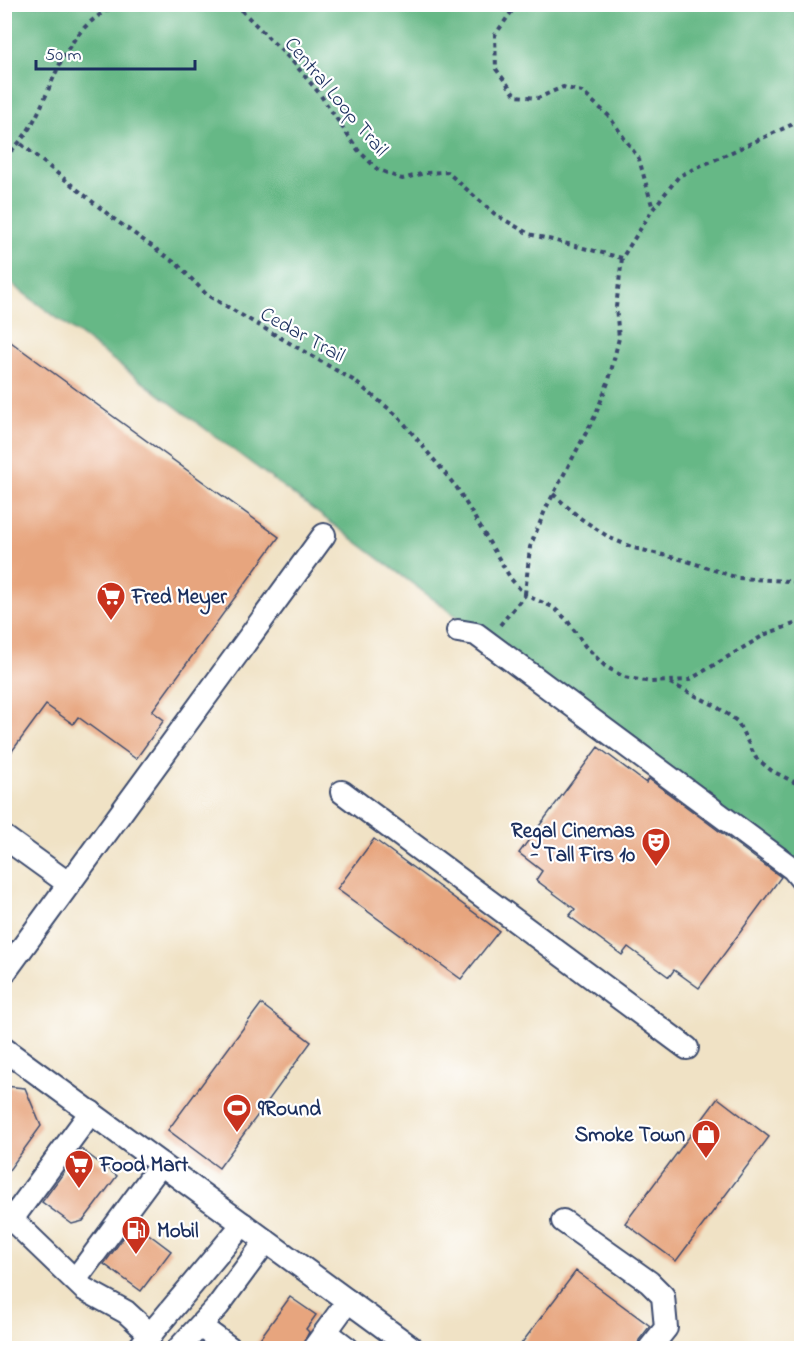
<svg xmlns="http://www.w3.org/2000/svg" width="806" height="1353" viewBox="0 0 806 1353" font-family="'Indie Flower',sans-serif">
	<rect width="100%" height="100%" fill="#fff"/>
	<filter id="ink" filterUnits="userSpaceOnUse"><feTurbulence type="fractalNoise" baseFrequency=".0167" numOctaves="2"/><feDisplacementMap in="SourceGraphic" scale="12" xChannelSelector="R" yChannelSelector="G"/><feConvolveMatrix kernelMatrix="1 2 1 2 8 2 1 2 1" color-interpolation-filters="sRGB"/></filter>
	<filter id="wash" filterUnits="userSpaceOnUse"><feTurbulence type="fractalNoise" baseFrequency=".008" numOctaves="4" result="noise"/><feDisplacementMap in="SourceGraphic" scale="24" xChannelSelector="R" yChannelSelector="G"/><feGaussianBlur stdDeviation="1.35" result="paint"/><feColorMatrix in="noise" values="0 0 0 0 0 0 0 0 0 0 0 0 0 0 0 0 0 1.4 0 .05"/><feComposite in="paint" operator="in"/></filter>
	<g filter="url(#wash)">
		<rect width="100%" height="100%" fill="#f0e2c5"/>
		<polygon fill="#66b886" stroke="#407472" stroke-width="1.5" points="4,5 801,5 801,874 5,279"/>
		<g id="blocks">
			<g fill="#e7a57e">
				<polygon points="4,337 279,537 152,711 164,720 136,759 78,717 73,724 46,705 4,762"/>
				<polygon points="598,747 646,783 649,779 781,877 699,988 674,970 669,977 628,947 622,955 569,916 575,909 536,880 542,871 519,853"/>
				<polygon points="374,839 499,931 461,979 337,889"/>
				<polygon points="261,1004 311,1042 219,1168 168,1130"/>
				<polygon points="4,1086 25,1088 41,1126 4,1177"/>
				<polygon points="718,1098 769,1137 676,1261 625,1223"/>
				<polygon points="81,1149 117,1176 83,1221 72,1224 42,1202"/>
				<polygon points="134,1223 171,1251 141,1291 104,1264"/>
				<polygon points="576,1271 650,1326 639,1340 637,1348 518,1348"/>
				<polygon points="290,1297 316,1315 306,1329 309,1332 301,1348 253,1348"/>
			</g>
		</g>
	</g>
	<g filter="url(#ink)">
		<use href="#blocks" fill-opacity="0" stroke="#3b4a6d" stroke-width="1.5"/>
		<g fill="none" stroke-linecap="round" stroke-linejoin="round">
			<g stroke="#3b4a6d" stroke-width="26">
				<g id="minor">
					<polyline points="458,631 476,634 793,869 802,880"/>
					<polyline points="342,792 687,1048"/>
					<polyline points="4,837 69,884 324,535"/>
					<polyline points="4,973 69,884"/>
					<polyline points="4,1049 412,1348"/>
					<polyline points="4,1212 84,1289 126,1312 151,1335"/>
					<polyline points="12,1219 91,1112"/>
					<polyline points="563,1221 649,1282 663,1296 666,1328 650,1348"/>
					<polyline points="75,1280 161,1164"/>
					<polyline points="200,1326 230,1348"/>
					<polyline points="326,1332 347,1348"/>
					<polyline points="139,1348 243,1224"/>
					<polyline points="179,1348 218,1306 266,1241"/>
					<polyline points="314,1348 348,1301"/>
				</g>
			</g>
			<g stroke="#3b4a6d" stroke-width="4" stroke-dasharray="4.5 4.5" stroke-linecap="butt">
				<polyline points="235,4 293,62 319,93 358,150 377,169 402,179 425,173 447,172 496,215 529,234 622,258"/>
				<polyline points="517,4 495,35 496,69 516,96 538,98 563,87 582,92 608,115 639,159 653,209"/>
				<polyline points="21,144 114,219 178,265 207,295 353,380 398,416 457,488 511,579 525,595 553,607 567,620 585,646 605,666 624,677 650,682 689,680 766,634 802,621"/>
				<path d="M 4,157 C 58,115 45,35 120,4"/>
				<polyline points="553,494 580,518 610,538 634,548 684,560 738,578 802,582"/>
				<polyline points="525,594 530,547 546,508 595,416 609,380 619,338 616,307 622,258 653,209 679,176 802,120"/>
				<polyline points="500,625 525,595"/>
				<polyline points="670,683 714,705 737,721 756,758 772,771 802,786"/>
			</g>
			<use href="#minor" stroke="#fff" stroke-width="22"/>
		</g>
	</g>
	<defs>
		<g id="supermarket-pin" transform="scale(1.5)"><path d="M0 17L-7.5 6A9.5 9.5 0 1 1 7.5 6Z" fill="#c8321e" stroke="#fff"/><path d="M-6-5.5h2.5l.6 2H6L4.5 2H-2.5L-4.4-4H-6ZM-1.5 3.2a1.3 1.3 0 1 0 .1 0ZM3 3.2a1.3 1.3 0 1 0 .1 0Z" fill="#fff"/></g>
		<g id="theatre-pin" transform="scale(1.5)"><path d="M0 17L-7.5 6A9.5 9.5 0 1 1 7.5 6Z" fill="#c8321e" stroke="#fff"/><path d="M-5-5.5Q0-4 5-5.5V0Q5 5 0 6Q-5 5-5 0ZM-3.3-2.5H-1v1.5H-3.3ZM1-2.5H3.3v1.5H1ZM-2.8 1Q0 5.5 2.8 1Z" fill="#fff"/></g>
		<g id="stadium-pin" transform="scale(1.5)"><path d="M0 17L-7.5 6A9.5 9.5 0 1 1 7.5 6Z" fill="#c8321e" stroke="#fff"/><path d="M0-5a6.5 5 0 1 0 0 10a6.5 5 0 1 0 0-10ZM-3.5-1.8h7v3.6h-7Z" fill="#fff"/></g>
		<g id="shop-pin" transform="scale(1.5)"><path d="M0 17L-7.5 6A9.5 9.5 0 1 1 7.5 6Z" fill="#c8321e" stroke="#fff"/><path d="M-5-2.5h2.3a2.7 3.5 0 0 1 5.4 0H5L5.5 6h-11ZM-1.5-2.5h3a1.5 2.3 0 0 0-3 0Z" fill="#fff"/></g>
		<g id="fuel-pin" transform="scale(1.5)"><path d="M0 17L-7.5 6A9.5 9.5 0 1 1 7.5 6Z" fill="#c8321e" stroke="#fff"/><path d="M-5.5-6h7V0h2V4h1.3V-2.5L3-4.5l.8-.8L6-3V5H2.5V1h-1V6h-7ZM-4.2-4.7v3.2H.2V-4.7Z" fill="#fff"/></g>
	</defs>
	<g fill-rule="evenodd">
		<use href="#supermarket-pin" x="111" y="596"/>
		<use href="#theatre-pin" x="656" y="842"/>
		<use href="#stadium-pin" x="237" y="1108"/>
		<use href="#shop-pin" x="706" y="1134"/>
		<use href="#supermarket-pin" x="79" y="1164"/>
		<use href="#fuel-pin" x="136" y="1230"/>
	</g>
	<g text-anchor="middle" stroke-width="4.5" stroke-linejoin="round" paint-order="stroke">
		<g font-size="21" fill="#1b2f5e" stroke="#fff">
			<text transform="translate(337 96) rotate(50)" y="7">Central Loop Trail</text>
			<text transform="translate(303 334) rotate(29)" y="7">Cedar Trail</text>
		</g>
		<g font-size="21" font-weight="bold" fill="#1b2f5e" stroke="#fff" text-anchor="start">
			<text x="132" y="603">Fred Meyer</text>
			<text x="635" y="837" text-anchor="end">Regal Cinemas<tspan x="635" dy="24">- Tall Firs 10</tspan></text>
			<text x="258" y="1115">9Round</text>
			<text x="685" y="1141" text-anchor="end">Smoke Town</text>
			<text x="100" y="1171">Food Mart</text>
			<text x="157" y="1237">Mobil</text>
		</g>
	</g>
	<rect width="806" height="1353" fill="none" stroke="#fff" stroke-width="24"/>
	<path d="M36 60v9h159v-9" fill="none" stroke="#1b2f5e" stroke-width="3"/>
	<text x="45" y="60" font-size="18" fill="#1b2f5e" stroke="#ffffff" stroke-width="4.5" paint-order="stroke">50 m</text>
</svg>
